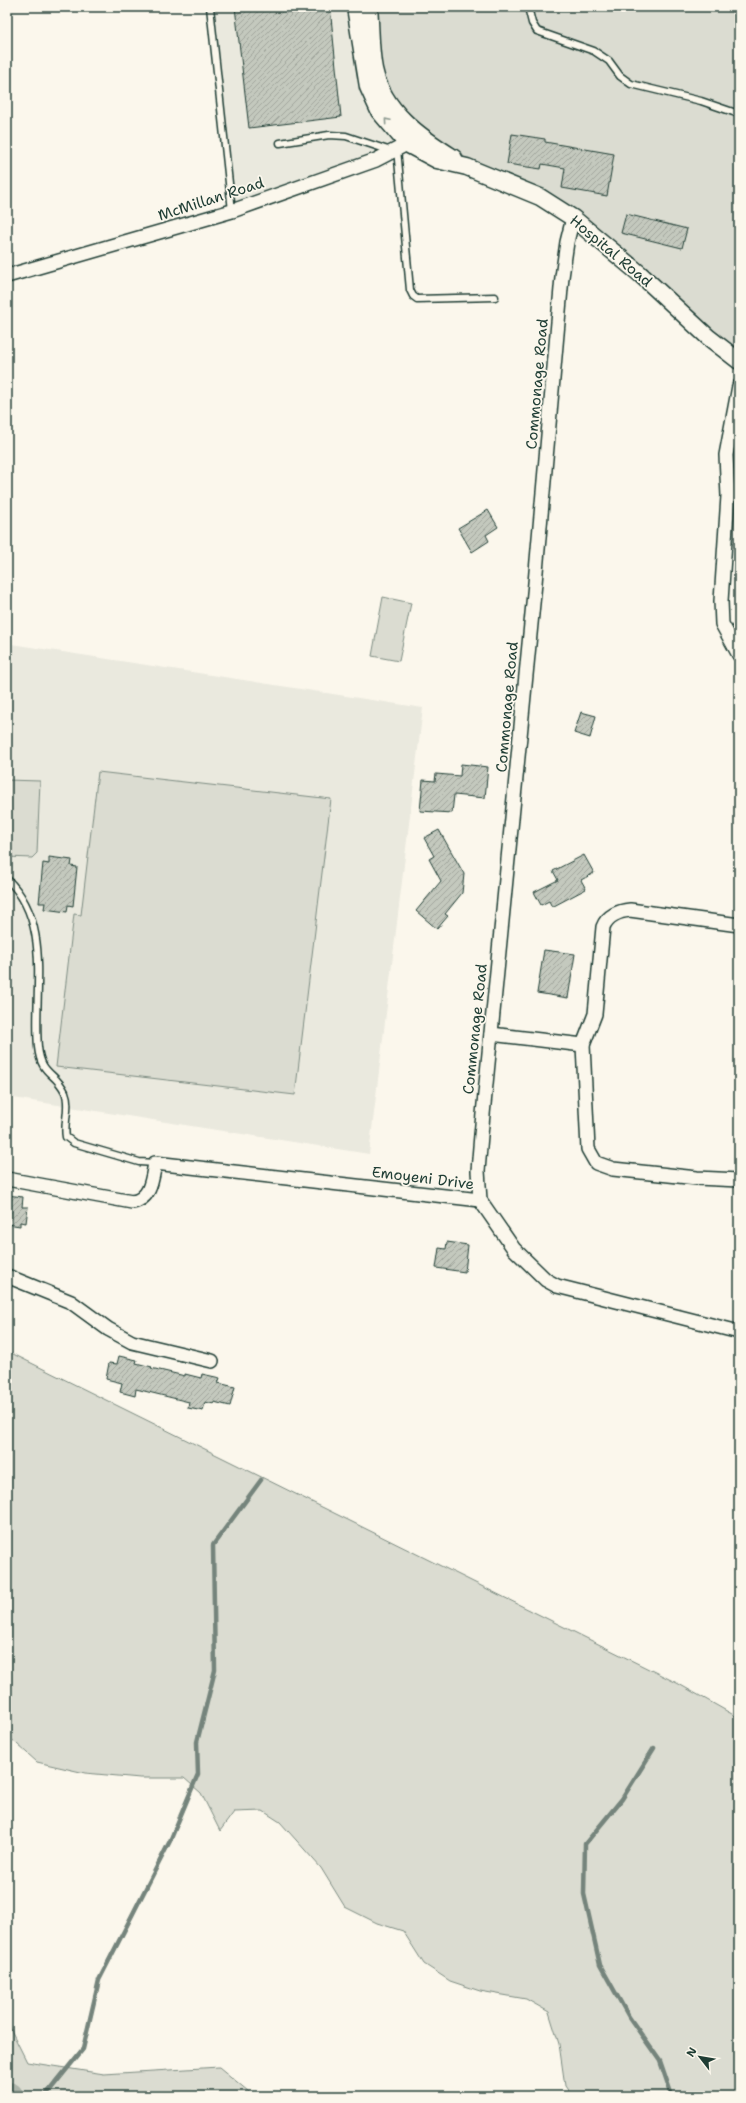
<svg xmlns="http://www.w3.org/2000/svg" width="746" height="2103" viewBox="0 0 746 2103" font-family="'Shantell Sans',sans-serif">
	<defs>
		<pattern id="building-hatch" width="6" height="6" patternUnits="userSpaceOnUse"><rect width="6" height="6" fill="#c4c9be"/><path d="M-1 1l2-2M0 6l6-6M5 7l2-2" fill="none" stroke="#9fa49b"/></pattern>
	</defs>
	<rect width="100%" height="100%" fill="#fbf7ec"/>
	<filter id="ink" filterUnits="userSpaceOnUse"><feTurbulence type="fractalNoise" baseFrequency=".025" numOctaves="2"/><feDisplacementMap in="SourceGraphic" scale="8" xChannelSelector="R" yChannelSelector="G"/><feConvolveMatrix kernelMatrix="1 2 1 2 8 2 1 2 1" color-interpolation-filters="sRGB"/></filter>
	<g filter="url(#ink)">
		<g fill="#eae9de">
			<polygon points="210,7 369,7 407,144 232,211"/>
			<polygon points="7,607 11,644 423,708 369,1154 7,1097"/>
		</g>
		<g fill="#dbdcd1" stroke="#7d8c82">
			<polygon points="369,7 739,7 739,361 573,218 467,167 383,93"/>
			<polygon points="383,597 411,603 399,661 372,656"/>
			<polygon points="98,772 331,799 295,1095 56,1067 74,914 81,915"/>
			<polygon points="7,780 40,781 37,853 32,858 7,857"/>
			<polygon points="7,1351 677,1683 739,1718 739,2096 572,2096 565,2086 559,2044 549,2012 526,1999 480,1991 450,1981 424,1964 403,1931 377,1923 345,1907 321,1868 280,1822 263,1811 234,1812 220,1831 201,1793 184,1778 140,1778 85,1773 37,1762 7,1735"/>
			<polygon points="7,2022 27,2062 104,2074 219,2067 254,2096 7,2096"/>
		</g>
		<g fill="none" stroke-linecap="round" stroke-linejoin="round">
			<g stroke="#74847b" stroke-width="4.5">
				<polyline points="654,1748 622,1799 585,1844 584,1894 600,1965 629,2017 660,2061 672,2096"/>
				<polyline points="45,2096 83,2049 99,1980 170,1841 198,1774 197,1742 215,1670 213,1545 261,1480"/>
			</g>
			<polyline stroke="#adb4aa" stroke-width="27" points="7,2095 10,2096"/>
		</g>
		<g fill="url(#building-hatch)" stroke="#1f3d34">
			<polygon points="235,7 330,7 341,117 249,128"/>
			<polygon points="512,134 545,139 545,142 614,154 607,196 562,188 565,168 542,164 541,169 507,164"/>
			<polygon points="626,214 687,229 682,248 621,233"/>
			<polygon points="488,510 498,527 486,535 489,541 472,552 458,528"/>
			<polygon points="581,712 596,716 590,738 574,733"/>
			<polygon points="461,764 488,767 485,798 454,795 452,813 420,811 423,780 435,781 436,774 460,776"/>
			<polygon points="439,830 464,874 462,893 445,914 448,916 437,929 416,911 441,881 429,859 434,856 424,838"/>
			<polygon points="584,855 594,873 581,880 586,889 552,907 549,901 541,905 534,892 558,880 553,871"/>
			<polygon points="49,857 72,860 71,866 77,867 73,906 68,905 67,912 44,909 45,903 39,903 43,863 49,864"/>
			<polygon points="544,950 575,954 568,998 537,993"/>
			<polygon points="7,1195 23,1197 22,1207 28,1207 26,1223 20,1222 20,1226 7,1224"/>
			<polygon points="447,1242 468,1245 465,1272 436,1268 439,1248 446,1249"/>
			<polygon points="119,1356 137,1360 136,1363 152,1367 151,1368 185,1376 185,1374 201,1378 202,1374 220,1378 218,1383 235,1387 230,1406 214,1402 214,1404 205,1402 203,1411 188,1408 189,1402 136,1389 135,1396 120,1392 122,1383 106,1379 109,1363 117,1364"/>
		</g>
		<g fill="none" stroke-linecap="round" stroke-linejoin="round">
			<g stroke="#1f3d34" stroke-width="9">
				<g id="service">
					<polyline points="210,7 232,211"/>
					<polyline points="528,7 532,23 537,31 594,51 609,61 620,76 631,84 701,101 739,114"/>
					<polyline points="280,143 329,135 346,136 391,151"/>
					<polyline points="397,149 410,290 413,296 417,299 495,297"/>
					<path d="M 7,879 C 53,923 33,992 38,1047 C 41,1076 55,1071 65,1092 C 71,1106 63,1123 66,1137 L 74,1143 L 139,1162 L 155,1163"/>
				</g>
			</g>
			<g stroke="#1f3d34" stroke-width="16">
				<g id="minor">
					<polyline points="573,218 567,242 562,277 535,583 481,1135 478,1171 480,1200 514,1249 546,1280 557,1286 739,1332"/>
					<polyline points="7,276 232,211 376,160 407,144 413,138"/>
					<polyline points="739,386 726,455 728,496 721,601 722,624 739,655"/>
					<path d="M 491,1034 L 583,1045 L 595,1014 L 603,927 C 607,916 619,911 630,910 L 739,925"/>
					<polyline points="583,1045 588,1149 596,1163 613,1169 697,1178 739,1180"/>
					<path d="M 7,1179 L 132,1202 C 151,1199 152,1179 155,1163 L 480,1200"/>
					<polyline points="7,1276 71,1302 108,1329 132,1342 212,1361"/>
				</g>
			</g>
			<g stroke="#1f3d34" stroke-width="19">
				<g id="tertiary">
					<polyline points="355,7 368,87 379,111 407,144 437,160 467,167 540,197 573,218 640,274 708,337 739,361"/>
					<path d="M 369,7 C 371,27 370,49 374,69 C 383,111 420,137 454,158"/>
				</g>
			</g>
			<use href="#service" stroke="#fbf7ec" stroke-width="6"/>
			<use href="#minor" stroke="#fbf7ec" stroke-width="13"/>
			<use href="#tertiary" stroke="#fbf7ec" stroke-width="16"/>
		</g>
		<defs><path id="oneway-chevron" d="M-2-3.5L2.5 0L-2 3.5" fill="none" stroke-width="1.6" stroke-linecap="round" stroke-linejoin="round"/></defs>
		<use stroke="#8d9a90" href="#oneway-chevron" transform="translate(387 121) rotate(-131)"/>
	</g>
	<g text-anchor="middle" stroke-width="3.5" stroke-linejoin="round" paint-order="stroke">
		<g font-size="15" fill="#1f3d34" stroke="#fbf7ec">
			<text transform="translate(211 199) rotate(-18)" y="5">McMillan Road</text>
			<text transform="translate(611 251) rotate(40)" y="5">Hospital Road</text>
			<text transform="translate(537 384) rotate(-85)" y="5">Commonage Road</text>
			<text transform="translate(507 707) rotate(-85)" y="5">Commonage Road</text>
			<text transform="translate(475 1029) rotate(-84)" y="5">Commonage Road</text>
			<text transform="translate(423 1178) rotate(7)" y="5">Emoyeni Drive</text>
		</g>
	</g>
	<rect width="746" height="2103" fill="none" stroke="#fbf7ec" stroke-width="24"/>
	<rect x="12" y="12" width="722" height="2079" fill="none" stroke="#1f3d34" stroke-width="1.5" filter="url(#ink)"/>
	<g transform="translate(700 2057) rotate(301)" stroke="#fbf7ec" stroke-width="3" paint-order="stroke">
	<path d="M0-3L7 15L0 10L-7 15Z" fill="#1f3d34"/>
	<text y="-6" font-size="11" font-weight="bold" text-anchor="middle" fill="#1f3d34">N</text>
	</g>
</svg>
